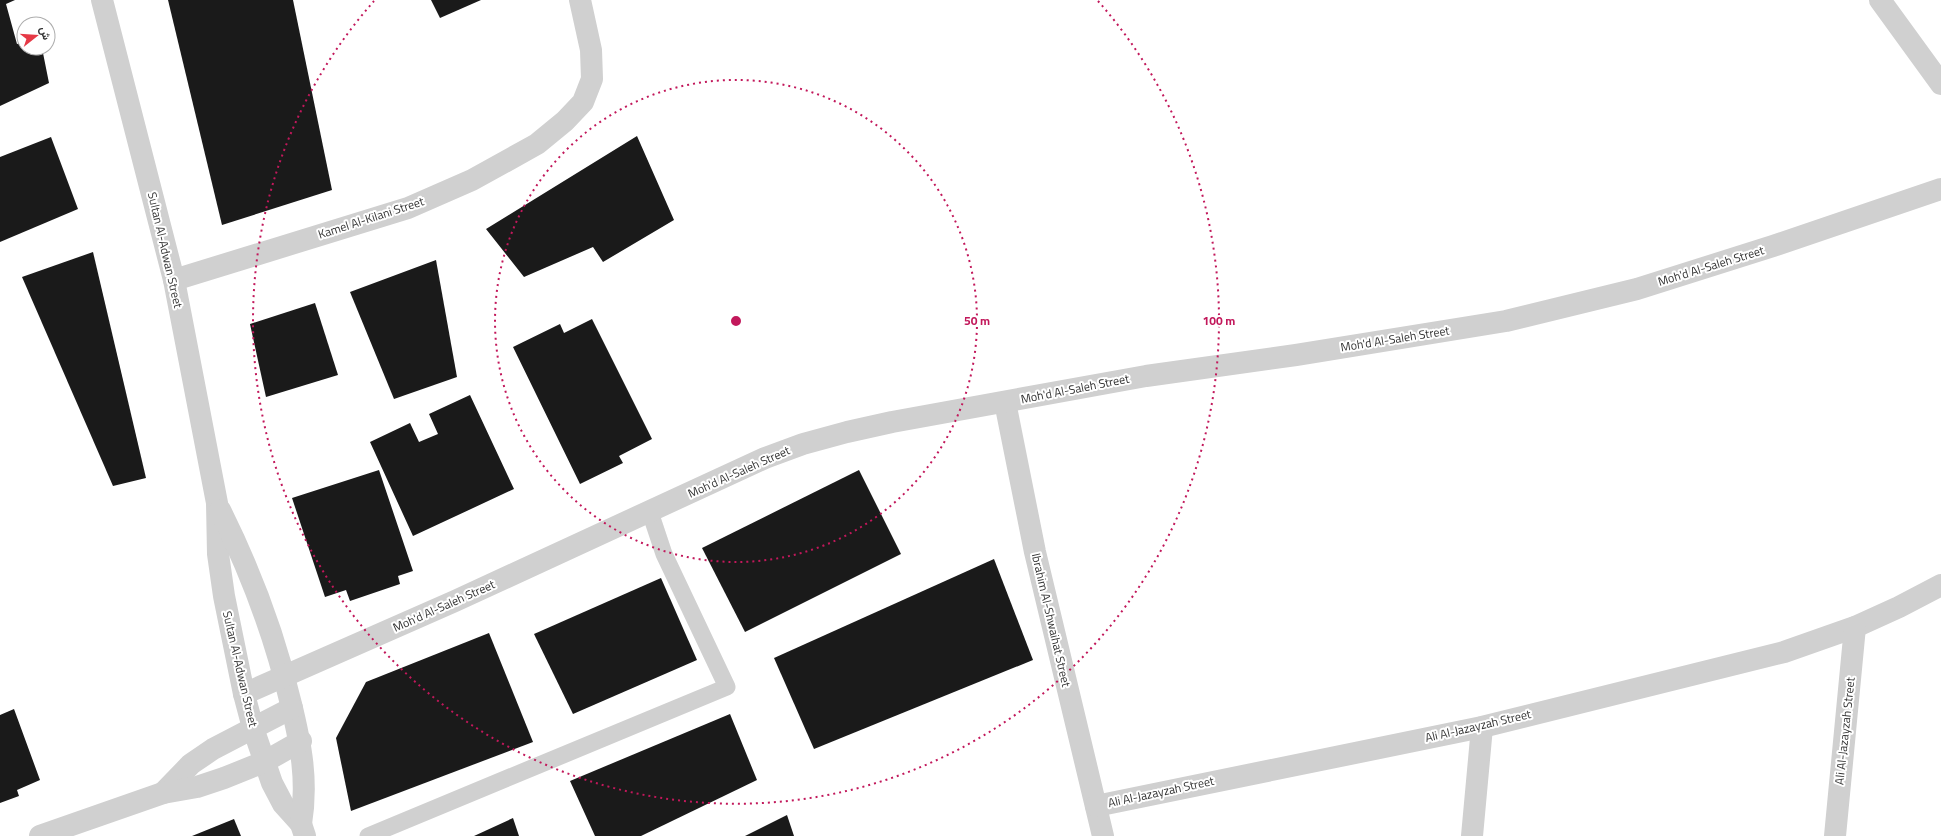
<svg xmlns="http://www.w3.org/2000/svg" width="1941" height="836" viewBox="0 0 1941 836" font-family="'Titillium Web',Vazirmatn,sans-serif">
	<rect width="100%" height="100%" fill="#fff"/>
	<g fill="#1a1a1a">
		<polygon points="0,0 15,0 6,4 17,44 24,42 24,48 42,48 49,83 0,106"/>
		<polygon points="168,0 293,0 332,190 222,225"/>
		<polygon points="431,0 481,0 440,18"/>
		<polygon points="637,136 674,220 603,262 593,247 524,277 486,229"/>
		<polygon points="51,137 78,209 0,242 0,157"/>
		<polygon points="93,252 146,478 113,486 22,277"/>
		<polygon points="436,260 457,377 394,399 350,292"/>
		<polygon points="315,303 338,375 266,397 250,324"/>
		<polygon points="592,319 652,439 619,456 623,463 580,484 513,347 560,324 564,333"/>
		<polygon points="470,395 514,489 413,536 370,442 410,423 419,442 438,434 429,414"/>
		<polygon points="379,470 413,571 398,576 400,584 350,601 346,590 325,597 292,498"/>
		<polygon points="859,470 901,554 745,632 702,548"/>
		<polygon points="994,559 1033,660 814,749 774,658"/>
		<polygon points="661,578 697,660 573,714 534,634"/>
		<polygon points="489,633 533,742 351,811 336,738 366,682"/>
		<polygon points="14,709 40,780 17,790 19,796 0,803 0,715"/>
		<polygon points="730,714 757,780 641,836 595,836 570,781"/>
		<polygon points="787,815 794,836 745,836"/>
		<polygon points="513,818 519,836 474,836"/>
		<polygon points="234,819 241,836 192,836"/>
	</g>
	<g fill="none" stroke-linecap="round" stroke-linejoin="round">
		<polyline stroke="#d0d0d0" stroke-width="17" points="368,836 727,687 664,554 650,512"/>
		<g stroke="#d0d0d0" stroke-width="22">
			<polyline points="102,0 174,280 217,503 218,554 224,596 244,694 253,728 272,783 283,804 301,824 305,836"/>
			<polyline points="1880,0 1941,84"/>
			<polyline points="174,280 408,208 472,180 537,144 565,121 583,102 592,79 591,50 580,0"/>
			<polyline points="1005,402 1035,552 1103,836"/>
			<path d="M 220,510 C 251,572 275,636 291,704 C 301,745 308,781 301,824"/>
			<polyline points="244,694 455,601 765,458 803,444 847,432 892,422 1146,376 1296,355 1506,321 1637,289 1773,246 1941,189"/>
			<polyline points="163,793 191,764 213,749 292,708"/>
			<polyline points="1096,806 1482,727 1784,652 1855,627 1899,607 1941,585"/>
			<polyline points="40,836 163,793 197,787 224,778 264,762 301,741"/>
			<polyline points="1472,836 1482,727"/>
			<polyline points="1835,836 1855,627"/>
		</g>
	</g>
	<g fill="none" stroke="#c2185b" stroke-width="2" stroke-dasharray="2 4">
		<circle cx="736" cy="321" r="241"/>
		<path d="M1098 1A483 483 0 1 1 374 1"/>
	</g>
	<g text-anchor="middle" stroke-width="4" stroke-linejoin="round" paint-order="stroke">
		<g font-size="12" fill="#333" stroke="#fff">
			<text transform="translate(371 218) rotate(-18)" y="4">Kamel Al-Kilani Street</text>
			<text transform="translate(165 250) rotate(77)" y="4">Sultan Al-Adwan Street</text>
			<text transform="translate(1711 266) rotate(-17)" y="4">Moh'd Al-Saleh Street</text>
			<text transform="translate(1395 339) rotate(-9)" y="4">Moh'd Al-Saleh Street</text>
			<text transform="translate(1075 389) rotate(-11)" y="4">Moh'd Al-Saleh Street</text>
			<text transform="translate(739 472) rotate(-24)" y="4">Moh'd Al-Saleh Street</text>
			<text transform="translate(444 606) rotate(-24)" y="4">Moh'd Al-Saleh Street</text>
			<text transform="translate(1051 620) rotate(77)" y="4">Ibrahim Al-Shwaihat Street</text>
			<text transform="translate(240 669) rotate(77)" y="4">Sultan Al-Adwan Street</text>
			<text transform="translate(1478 726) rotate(-13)" y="4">Ali Al-Jazayzah Street</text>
			<text transform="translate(1845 731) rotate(-84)" y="4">Ali Al-Jazayzah Street</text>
			<text transform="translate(1161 792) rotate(-12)" y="4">Ali Al-Jazayzah Street</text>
		</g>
	</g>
	<circle cx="736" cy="321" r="6" fill="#c2185b" stroke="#fff" stroke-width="2"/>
	<g font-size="12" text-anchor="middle" font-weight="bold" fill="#c2185b" stroke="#fff" stroke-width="4" stroke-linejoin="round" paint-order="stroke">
		<text x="977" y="325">50 m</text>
		<text x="1219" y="325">100 m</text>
	</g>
	<g transform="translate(36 36) rotate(73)"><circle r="19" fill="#ffffff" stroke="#adadad"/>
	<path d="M0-3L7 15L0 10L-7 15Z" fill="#e63946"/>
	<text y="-6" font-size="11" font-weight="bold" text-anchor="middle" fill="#333333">ش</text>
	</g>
</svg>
